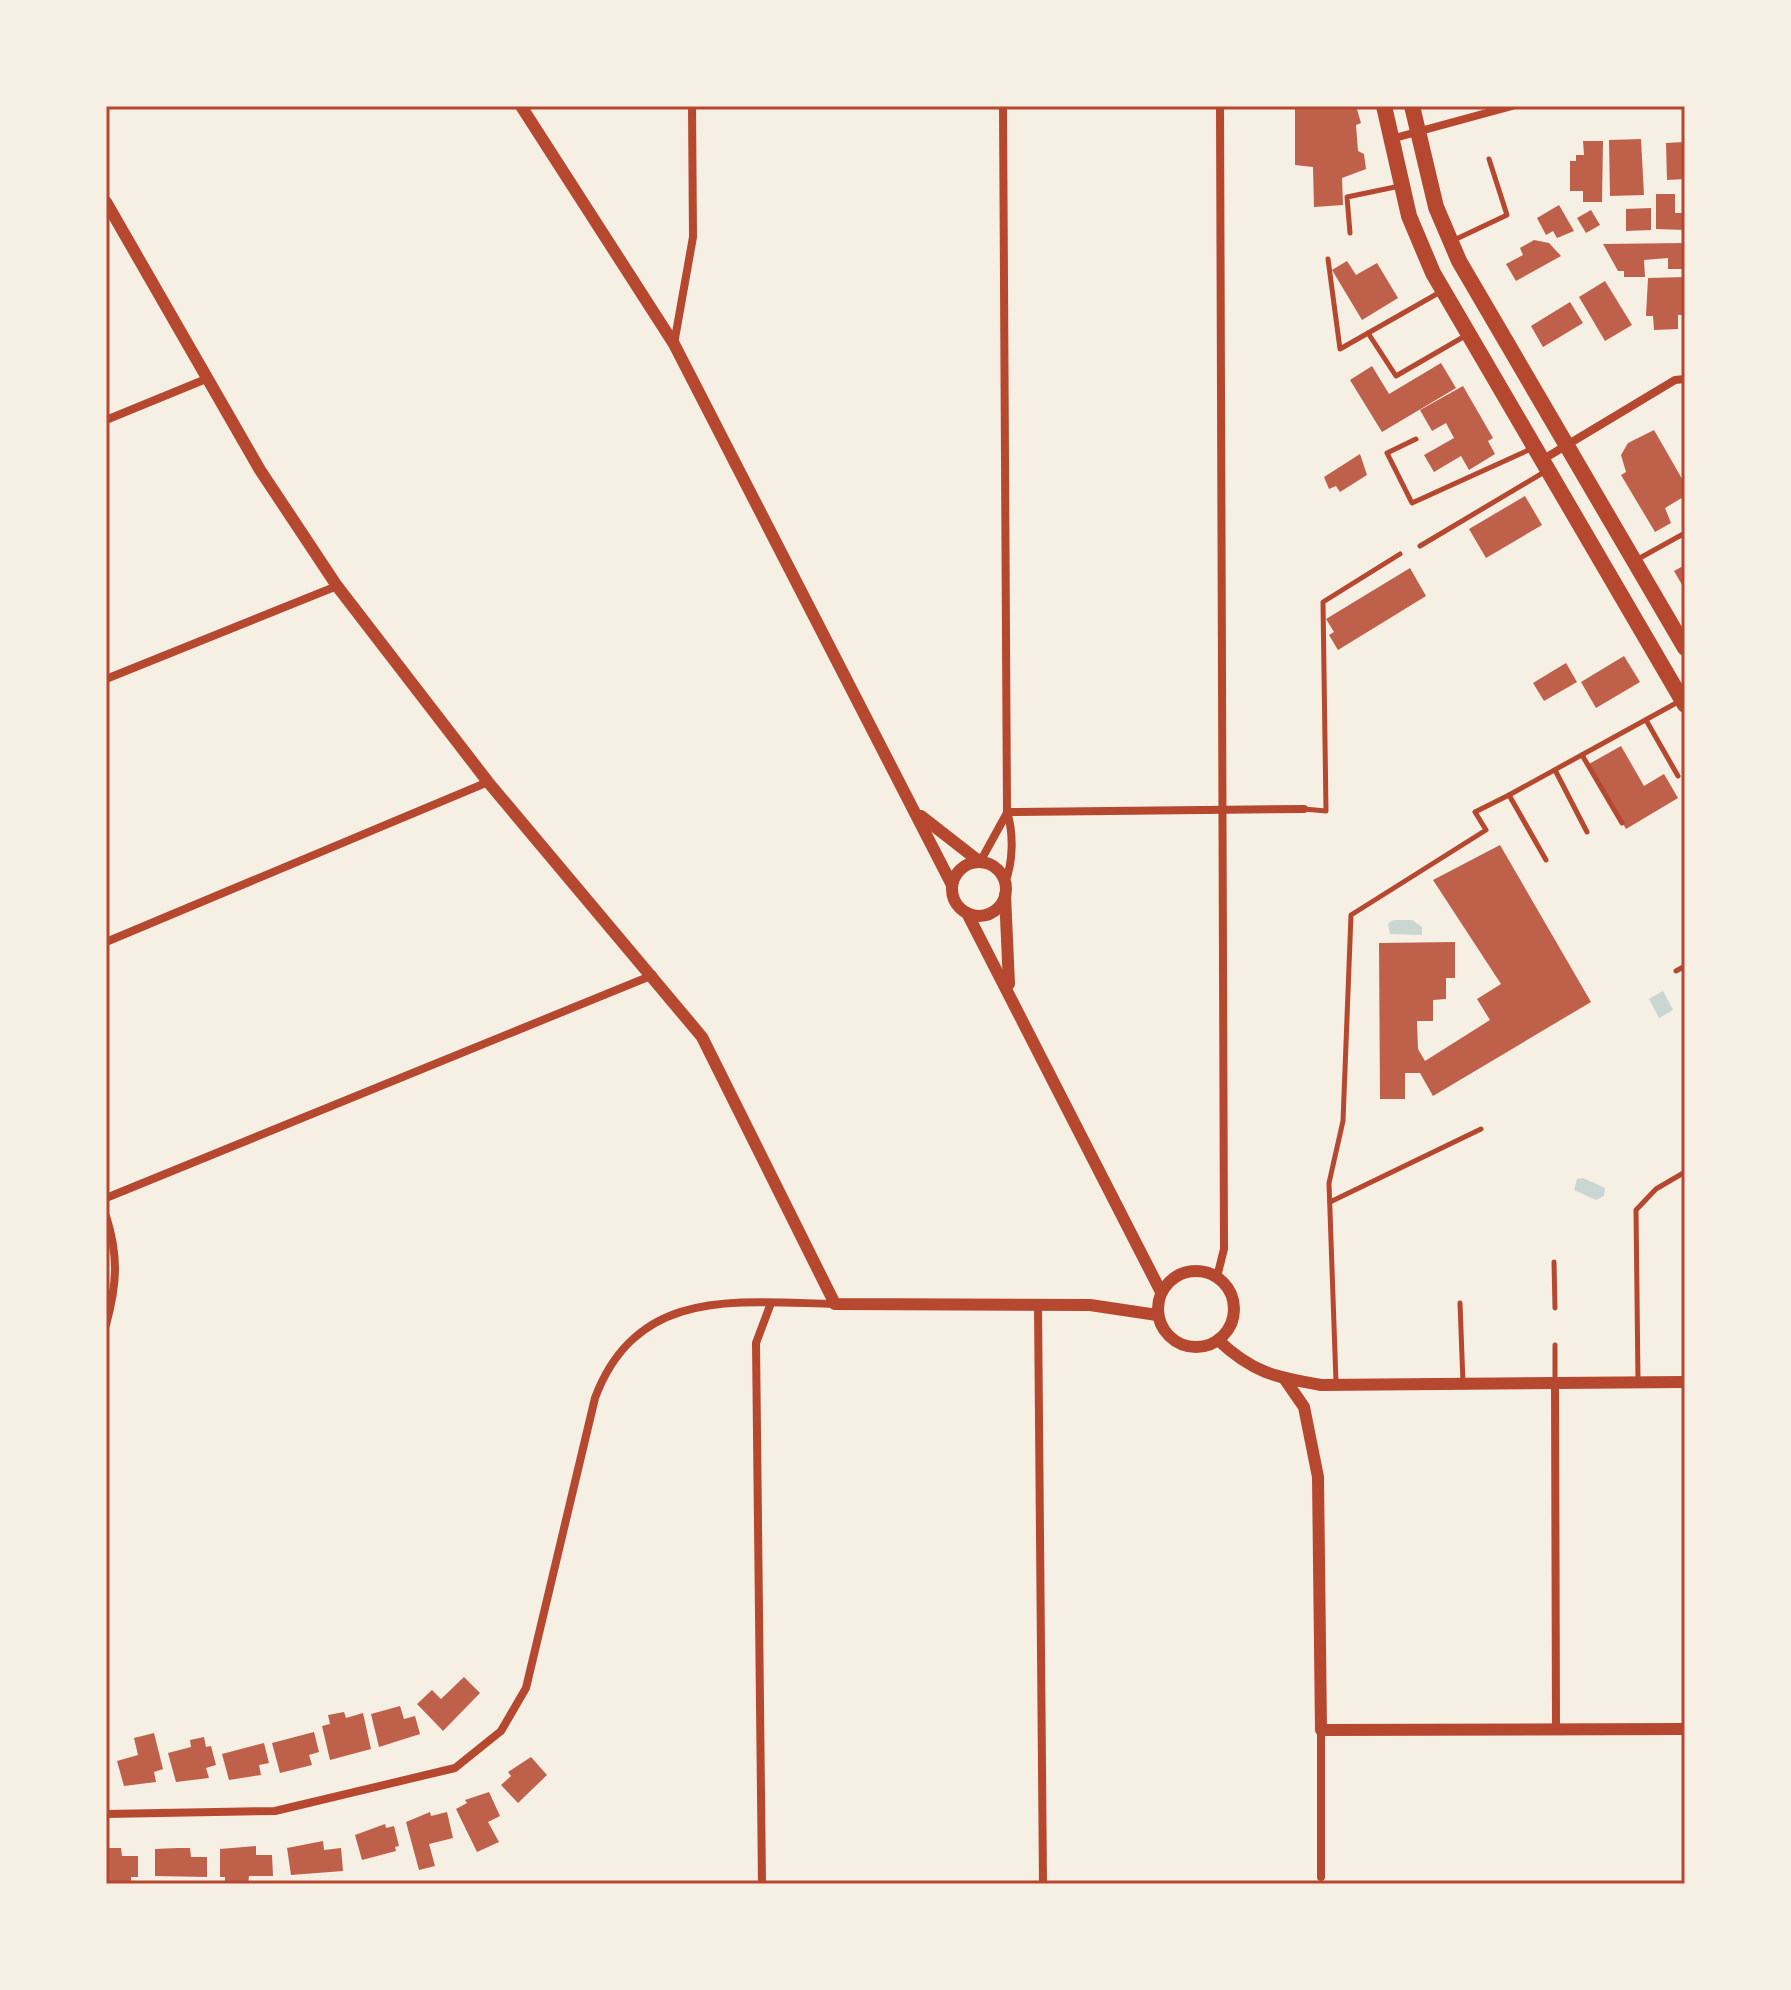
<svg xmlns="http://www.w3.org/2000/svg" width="1791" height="1990" viewBox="0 0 1791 1990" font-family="'Golos Text',sans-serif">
	<rect width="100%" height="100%" fill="#f6efe4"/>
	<g fill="#c9d6d2">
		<polygon points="1393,920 1412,920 1422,927 1422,935 1390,934 1388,924"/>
		<polygon points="1663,991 1673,1010 1659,1018 1649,999"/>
		<polygon points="1583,1178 1605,1188 1604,1196 1596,1200 1574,1190 1577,1179"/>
	</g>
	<g fill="#bf614a">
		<polygon points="1295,106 1356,106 1361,123 1356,125 1358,151 1364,154 1366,169 1342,178 1343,205 1314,207 1313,167 1295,165"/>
		<polygon points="1641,139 1644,195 1610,196 1609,140"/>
		<polygon points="1583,141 1603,141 1602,202 1583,202 1583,191 1570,191 1570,161 1576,161 1576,155 1584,155"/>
		<polygon points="1685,142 1685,179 1667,180 1666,143"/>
		<polygon points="1656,194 1675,194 1675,213 1685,213 1685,230 1656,229"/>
		<polygon points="1559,205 1574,231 1557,238 1553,231 1546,235 1537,218"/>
		<polygon points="1651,208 1651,230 1626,231 1626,209"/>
		<polygon points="1591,210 1600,225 1586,233 1577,218"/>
		<polygon points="1534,240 1549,243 1561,256 1516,281 1506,264 1523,255 1520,248"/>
		<polygon points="1685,243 1685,269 1668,269 1668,258 1644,260 1645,277 1624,277 1624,271 1618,271 1603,244"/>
		<polygon points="1347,261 1356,275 1377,263 1398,298 1362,320 1332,270"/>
		<polygon points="1685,277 1685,315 1678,315 1678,329 1654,330 1653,316 1646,316 1648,278"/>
		<polygon points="1605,281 1632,325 1605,341 1579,297"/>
		<polygon points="1570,302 1583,323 1543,347 1531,326"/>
		<polygon points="1441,363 1456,388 1382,432 1350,380 1372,366 1389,394"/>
		<polygon points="1463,386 1493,438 1488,441 1495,454 1469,470 1461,456 1434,472 1424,455 1454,438 1446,423 1432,431 1420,410"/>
		<polygon points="1654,430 1685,484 1685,496 1665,508 1671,523 1655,532 1621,475 1626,472 1621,455 1628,443"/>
		<polygon points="1360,454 1367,475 1340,492 1336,486 1329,489 1324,477"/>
		<polygon points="1525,496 1542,525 1486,558 1469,529"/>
		<polygon points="1685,565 1685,590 1674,571"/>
		<polygon points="1410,568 1426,596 1338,650 1329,635 1334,632 1326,619"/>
		<polygon points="1624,656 1640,682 1596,708 1581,682"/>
		<polygon points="1566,663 1577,682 1544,701 1533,683"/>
		<polygon points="1621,746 1644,786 1664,774 1678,798 1626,829 1589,764"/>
		<polygon points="1500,845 1591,1002 1433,1096 1420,1073 1405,1073 1405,1099 1380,1099 1379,943 1455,942 1455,978 1446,978 1446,999 1433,1000 1433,1021 1417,1021 1418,1049 1425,1061 1490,1020 1477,999 1501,984 1433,880"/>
		<polygon points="464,1677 480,1693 443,1731 417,1704 432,1690 441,1699"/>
		<polygon points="400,1706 404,1719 415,1716 420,1734 379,1747 371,1714"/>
		<polygon points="344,1712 346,1718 363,1713 371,1749 330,1760 322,1726 330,1724 328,1715"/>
		<polygon points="314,1732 319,1752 309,1755 312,1765 280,1773 272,1743"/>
		<polygon points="154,1733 163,1769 154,1772 156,1782 124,1786 117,1761 138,1755 134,1738"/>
		<polygon points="204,1737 206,1747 211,1746 216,1765 206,1768 209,1778 176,1782 168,1753 191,1747 190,1740"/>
		<polygon points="264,1743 269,1763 259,1765 261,1775 229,1780 222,1754"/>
		<polygon points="531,1757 547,1775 518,1803 501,1785 511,1776 508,1772"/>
		<polygon points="489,1792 500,1816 488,1822 499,1842 477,1852 456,1809 467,1803 465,1800"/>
		<polygon points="430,1812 431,1816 447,1812 453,1838 429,1844 435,1866 419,1870 406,1822"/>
		<polygon points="385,1824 386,1828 394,1826 399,1846 395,1847 396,1851 362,1860 355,1835"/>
		<polygon points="323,1841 324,1850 341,1848 343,1871 291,1875 287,1848"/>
		<polygon points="256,1846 256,1855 272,1855 273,1876 249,1876 248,1884 225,1884 225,1877 220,1877 220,1849"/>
		<polygon points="108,1848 121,1848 122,1856 138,1856 138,1877 131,1877 131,1883 106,1883"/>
		<polygon points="177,1848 190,1848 191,1857 207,1857 207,1877 155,1876 155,1849"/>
	</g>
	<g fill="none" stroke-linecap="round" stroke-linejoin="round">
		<g stroke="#b5482f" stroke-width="5">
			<polyline points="1350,233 1347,197 1400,186"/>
			<polyline points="1452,241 1507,215 1489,159"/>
			<polyline points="1328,259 1340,349 1442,291"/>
			<polyline points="1368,333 1396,376 1465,336"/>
			<polyline points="1416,439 1387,453 1412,503 1533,448"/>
			<polyline points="1420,546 1546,471"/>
			<polyline points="1638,559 1685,533"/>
			<polyline points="1646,720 1678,776"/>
			<polyline points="1582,755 1622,823"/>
			<polyline points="1555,770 1587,832"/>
			<polyline points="1509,795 1678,702"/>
			<polyline points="1304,809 1326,811 1323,602 1400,554"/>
			<polyline points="1676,971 1685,966"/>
			<polyline points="1330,1202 1481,1129"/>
			<polyline points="1554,1262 1555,1308"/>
			<polyline points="1460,1303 1463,1383"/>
			<polyline points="1555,1345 1555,1382"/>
			<polyline points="1638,1381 1636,1210 1656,1189 1685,1172"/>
			<polyline points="1336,1382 1329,1183 1343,1121 1351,915 1486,830 1475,812 1509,795 1546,860"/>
		</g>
		<g stroke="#b5482f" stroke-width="8">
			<path d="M 1003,106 L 1007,812 C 1014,834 1013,862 1005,883"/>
			<polyline points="1391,139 1512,106"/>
			<polyline points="674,344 693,237 692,106"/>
			<polyline points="106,420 206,379"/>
			<polyline points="1542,460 1675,380 1685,379"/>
			<polyline points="106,679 337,586"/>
			<polyline points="1007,812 1304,809"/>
			<polyline points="980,862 1007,813"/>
			<polyline points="106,942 488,782"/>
			<polyline points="106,1198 653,975"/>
			<path d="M 106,1216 C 119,1257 117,1284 106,1325"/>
			<polyline points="1217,1277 1224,1249 1220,106"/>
			<polyline points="1038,1304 1043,1884"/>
			<polyline points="1555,1383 1556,1729"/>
			<polyline points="1321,1730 1321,1877"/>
			<path d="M 106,1814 L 275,1811 L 455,1768 L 501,1731 L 526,1688 L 595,1398 C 637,1286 737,1302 835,1304"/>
			<polyline points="762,1884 756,1343 771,1303"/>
		</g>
		<g stroke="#b5482f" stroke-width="12">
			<polyline points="521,106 674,344 952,885"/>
			<polyline points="106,202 260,470 337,586 488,782 702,1037 835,1304 1090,1305 1157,1315"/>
			<polyline points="921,816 980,862"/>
			<circle cx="979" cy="889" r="27"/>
			<polyline points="1005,895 1009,984"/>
			<polyline points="967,913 1161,1292"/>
			<circle cx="1196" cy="1309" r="38"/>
			<path d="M 1218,1340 C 1253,1373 1275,1377 1321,1385 L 1685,1382"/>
			<polyline points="1284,1378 1304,1407 1318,1477 1321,1730 1685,1729"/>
		</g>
		<g stroke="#b5482f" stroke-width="16">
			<polyline points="1384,106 1409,216 1433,273 1685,705"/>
			<polyline points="1412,106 1436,207 1459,261 1685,648"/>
		</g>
	</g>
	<rect width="1791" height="1990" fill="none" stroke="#f6efe4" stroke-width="216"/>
	<rect x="108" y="108" width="1575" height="1774" fill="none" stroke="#b5482f" stroke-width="3"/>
</svg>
